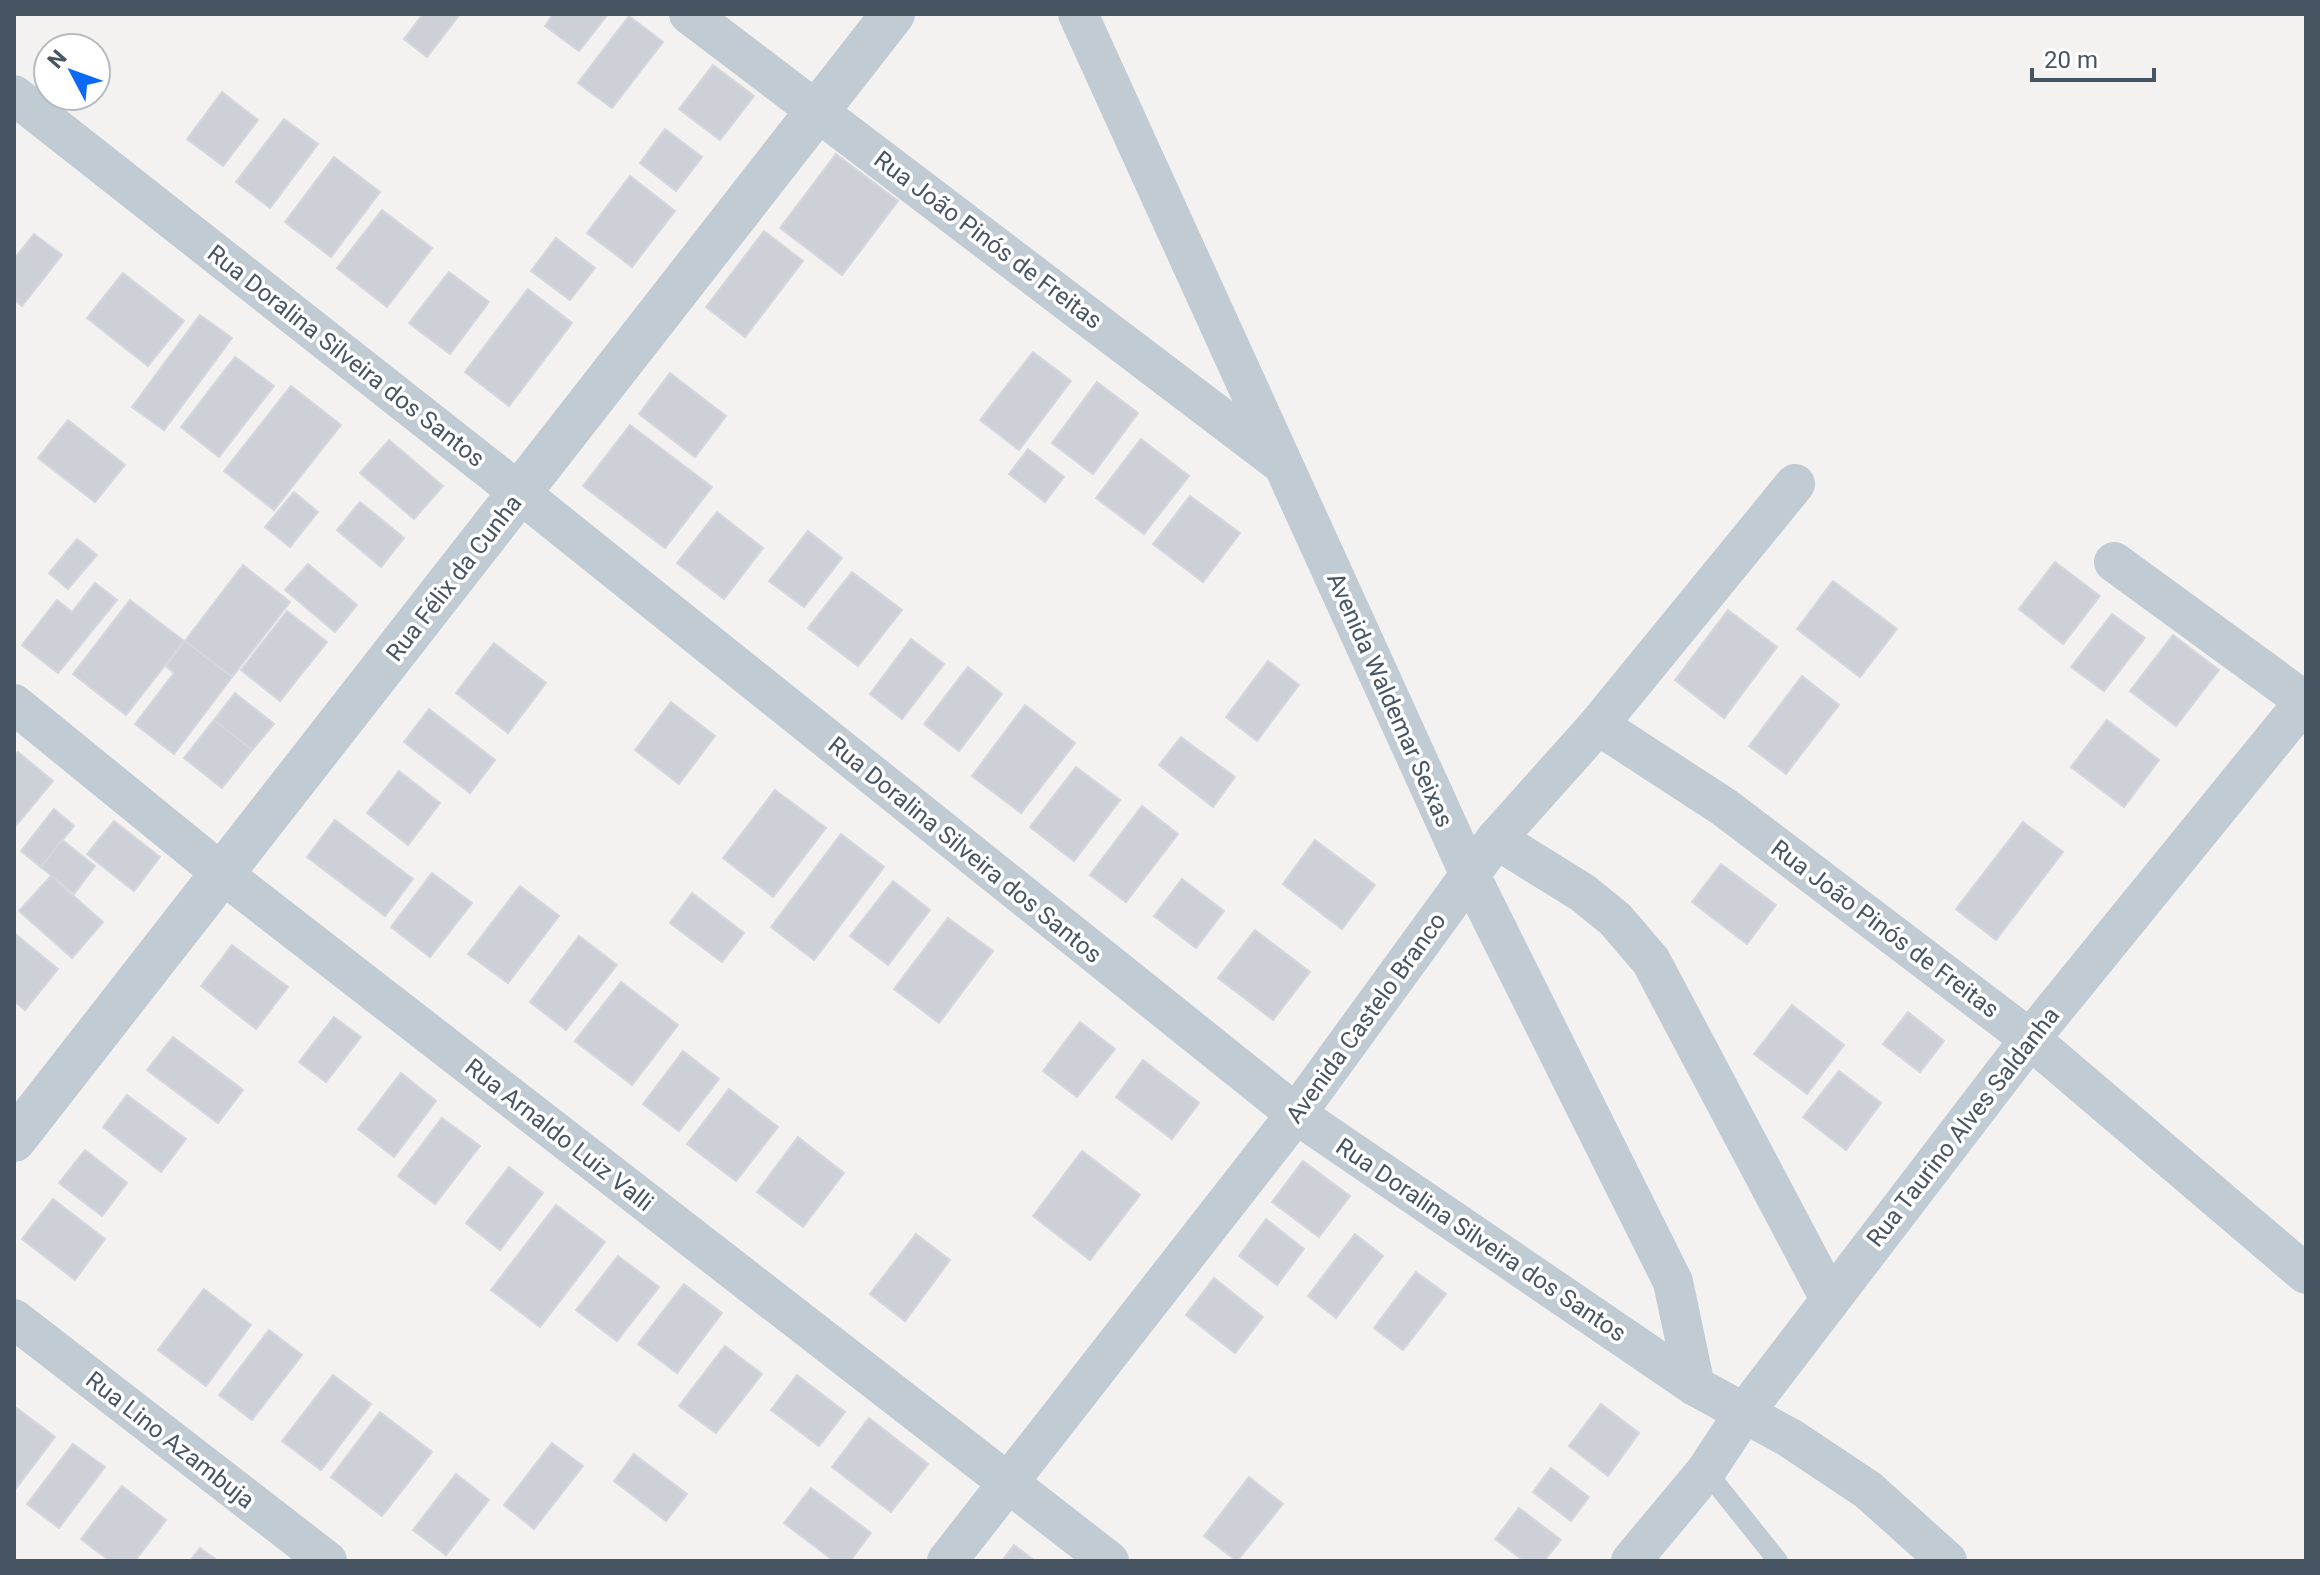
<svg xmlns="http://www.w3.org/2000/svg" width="2320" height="1575" viewBox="0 0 2320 1575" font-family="Roboto,sans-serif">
	<rect width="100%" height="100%" fill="#f4f2f1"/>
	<g fill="#cdd0d7" stroke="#d5d7dd" stroke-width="2">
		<polygon points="423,14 460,14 427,57 404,39"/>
		<polygon points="553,14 608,14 579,51 545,26"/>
		<polygon points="629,16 663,42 612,108 578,83"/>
		<polygon points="713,65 754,96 720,140 679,109"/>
		<polygon points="222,92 258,120 223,166 187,139"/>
		<polygon points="284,119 318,144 270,208 236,182"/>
		<polygon points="665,129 702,157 676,191 640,163"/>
		<polygon points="836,154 898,201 842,275 780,228"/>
		<polygon points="334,157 380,192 331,257 285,222"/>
		<polygon points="630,176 675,211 632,267 587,233"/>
		<polygon points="382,210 432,248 387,307 337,268"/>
		<polygon points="764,231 803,261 745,337 706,307"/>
		<polygon points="34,234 62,255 22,306 14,300 14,259"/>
		<polygon points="556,238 595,268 570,300 531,271"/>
		<polygon points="449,272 489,302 450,354 409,323"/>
		<polygon points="123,273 184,321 148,366 87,318"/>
		<polygon points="528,289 572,323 509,406 465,372"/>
		<polygon points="200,315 232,338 164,430 132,407"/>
		<polygon points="1033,352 1071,381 1019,450 980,420"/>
		<polygon points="235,357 274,386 219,457 181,427"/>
		<polygon points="670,373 726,416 695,457 639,414"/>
		<polygon points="1097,382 1138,413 1093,474 1052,443"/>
		<polygon points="291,386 341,425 274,510 224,471"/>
		<polygon points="68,420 125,465 95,502 38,458"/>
		<polygon points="630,425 712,487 665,548 583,486"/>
		<polygon points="1141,439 1189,476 1144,534 1096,498"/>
		<polygon points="389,440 443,486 414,519 360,473"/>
		<polygon points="1028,449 1064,477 1045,502 1009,474"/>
		<polygon points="294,492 318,512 290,547 265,527"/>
		<polygon points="1190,496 1240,533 1203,582 1153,544"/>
		<polygon points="360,502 404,538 381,567 337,530"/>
		<polygon points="717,512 763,548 724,599 677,563"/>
		<polygon points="808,531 842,558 804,607 769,581"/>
		<polygon points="77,539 97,555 68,589 49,573"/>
		<polygon points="2055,562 2100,596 2063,644 2019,609"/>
		<polygon points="308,564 357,605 335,632 285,590"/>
		<polygon points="243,565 290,602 232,677 185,641"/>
		<polygon points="852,572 902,610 858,666 808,628"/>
		<polygon points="1833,581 1897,629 1860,677 1797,629"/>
		<polygon points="95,583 117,600 58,673 22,645 57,600 72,612"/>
		<polygon points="130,600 184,641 126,715 73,674"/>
		<polygon points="1728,610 1777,647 1724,718 1675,680"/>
		<polygon points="287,611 327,642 280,701 241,670"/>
		<polygon points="2112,614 2145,638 2104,691 2071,667"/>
		<polygon points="2173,635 2219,670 2176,726 2130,691"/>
		<polygon points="911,639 944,664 902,719 870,694"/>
		<polygon points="185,641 232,677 174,754 135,724 174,673 166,666"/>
		<polygon points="494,643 546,683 508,733 456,693"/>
		<polygon points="1268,661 1299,685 1257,741 1226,717"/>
		<polygon points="968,667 1002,694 959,751 924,724"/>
		<polygon points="1802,676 1839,705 1786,774 1749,746"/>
		<polygon points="235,693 274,724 252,750 214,720"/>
		<polygon points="671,702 715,736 679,784 635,750"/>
		<polygon points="1025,705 1075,743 1021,813 972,776"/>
		<polygon points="429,709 495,760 470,793 404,742"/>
		<polygon points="214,720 252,750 222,788 184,758"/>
		<polygon points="2107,720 2159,760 2124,807 2071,767"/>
		<polygon points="1181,737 1235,777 1213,807 1159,765"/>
		<polygon points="18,752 53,781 14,828 14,756"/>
		<polygon points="1076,767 1120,800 1074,861 1030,827"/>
		<polygon points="399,771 440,803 408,845 367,813"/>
		<polygon points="775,790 826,828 773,897 723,858"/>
		<polygon points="1142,806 1178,834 1126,902 1090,875"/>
		<polygon points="54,809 74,826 41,867 21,851"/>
		<polygon points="335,820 413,879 385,916 307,857"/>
		<polygon points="114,821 160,857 134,891 87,854"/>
		<polygon points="2023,822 2063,852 1996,940 1956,909"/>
		<polygon points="841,834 884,867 814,960 771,927"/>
		<polygon points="62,840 95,866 74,894 41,867"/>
		<polygon points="1315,840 1375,885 1342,929 1283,884"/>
		<polygon points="1721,864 1776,905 1747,944 1692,902"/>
		<polygon points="432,873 472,903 430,957 391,927"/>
		<polygon points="51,876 103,922 72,958 19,911"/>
		<polygon points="1182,879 1224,911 1196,948 1154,916"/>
		<polygon points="893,881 930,910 888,965 850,936"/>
		<polygon points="520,886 559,916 508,983 468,954"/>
		<polygon points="692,893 744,933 722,962 670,923"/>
		<polygon points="948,918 993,951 939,1023 894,989"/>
		<polygon points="1255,930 1310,972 1273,1020 1218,978"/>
		<polygon points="14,933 58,969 25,1010 14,1001"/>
		<polygon points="579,936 617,965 566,1030 530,1002"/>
		<polygon points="232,945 288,987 256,1029 201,986"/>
		<polygon points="621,982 678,1025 632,1085 575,1041"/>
		<polygon points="1792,1005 1844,1045 1807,1094 1754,1054"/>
		<polygon points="1908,1012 1944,1041 1920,1072 1883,1044"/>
		<polygon points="334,1017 361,1037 326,1082 299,1062"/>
		<polygon points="1080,1022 1115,1049 1077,1097 1043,1071"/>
		<polygon points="173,1037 243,1090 218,1123 147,1070"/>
		<polygon points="683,1051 719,1079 679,1131 643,1104"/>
		<polygon points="1143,1060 1199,1103 1172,1139 1116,1097"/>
		<polygon points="1839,1071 1881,1103 1846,1150 1803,1117"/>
		<polygon points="401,1073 436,1101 394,1157 358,1129"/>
		<polygon points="729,1089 778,1127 736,1181 687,1144"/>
		<polygon points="127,1095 186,1139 161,1172 103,1127"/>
		<polygon points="442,1118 480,1146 435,1204 398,1176"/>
		<polygon points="798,1137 844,1173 803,1227 757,1192"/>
		<polygon points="85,1150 127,1183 102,1216 59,1183"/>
		<polygon points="1082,1151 1140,1195 1090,1260 1033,1216"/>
		<polygon points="1303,1161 1350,1196 1319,1237 1272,1202"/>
		<polygon points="509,1167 543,1193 500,1250 466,1223"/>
		<polygon points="53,1199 105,1239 75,1280 22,1239"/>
		<polygon points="556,1205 605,1242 540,1327 491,1290"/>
		<polygon points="1266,1219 1304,1249 1277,1285 1239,1256"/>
		<polygon points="916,1234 950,1260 905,1321 870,1294"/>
		<polygon points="1355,1234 1383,1256 1336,1318 1308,1296"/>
		<polygon points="618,1256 659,1287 617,1341 576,1310"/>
		<polygon points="1416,1272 1446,1294 1403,1350 1374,1328"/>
		<polygon points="1214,1278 1263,1317 1235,1353 1186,1315"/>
		<polygon points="684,1284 722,1313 677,1373 638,1344"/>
		<polygon points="204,1289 251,1325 206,1386 158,1350"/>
		<polygon points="269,1330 302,1355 252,1420 219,1395"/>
		<polygon points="725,1346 762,1374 716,1433 679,1406"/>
		<polygon points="333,1375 371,1404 321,1470 282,1441"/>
		<polygon points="797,1375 845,1412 819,1446 771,1410"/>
		<polygon points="1601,1404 1639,1433 1608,1476 1569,1446"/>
		<polygon points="14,1406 55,1437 14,1491"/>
		<polygon points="380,1412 432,1452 382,1516 331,1477"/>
		<polygon points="869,1418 928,1464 891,1512 832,1467"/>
		<polygon points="552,1443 583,1466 534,1529 504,1505"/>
		<polygon points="73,1444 105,1467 59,1528 27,1504"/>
		<polygon points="634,1454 687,1494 666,1521 614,1481"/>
		<polygon points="1551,1468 1589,1497 1571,1521 1533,1492"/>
		<polygon points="456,1474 489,1500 446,1555 413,1530"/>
		<polygon points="1249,1477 1283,1504 1237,1561 1204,1536"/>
		<polygon points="122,1486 166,1520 135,1561 110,1561 81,1539"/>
		<polygon points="811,1488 871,1533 850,1561 834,1561 784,1523"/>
		<polygon points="1519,1508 1561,1540 1544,1561 1524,1561 1495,1539"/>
		<polygon points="1014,1545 1035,1561 1002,1561"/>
		<polygon points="200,1548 218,1561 190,1561"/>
	</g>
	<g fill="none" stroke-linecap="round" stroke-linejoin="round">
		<polyline stroke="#c1cbd4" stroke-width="20" points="1706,1471 1778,1561"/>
		<g stroke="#c1cbd4" stroke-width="40">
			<polyline points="689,14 1282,464"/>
			<polyline points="1078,14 1470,875 1673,1282 1695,1386"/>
			<polyline points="14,95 520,493 1296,1114 1695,1386 1790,1438 1868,1490 1947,1561"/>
			<polyline points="2114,562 2306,702"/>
			<polyline points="14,704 224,875 1109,1561"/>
			<polyline points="1598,725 1724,807 2030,1039 2306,1274"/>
			<polyline points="1496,839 1583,893 1615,919 1651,961 1830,1299"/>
			<polyline points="14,1319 327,1561"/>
			<polyline points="947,1561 1296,1114 1496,839 1598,725 1795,484"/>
			<polyline points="1631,1561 1706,1471 1744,1413 2030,1039 2305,701"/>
		</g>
		<polyline stroke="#c1cbd4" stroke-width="44" points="14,1140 893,14"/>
	</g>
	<g text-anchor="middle" stroke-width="7" stroke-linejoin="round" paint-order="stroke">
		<g font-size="24" fill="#475461" stroke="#fff">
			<text transform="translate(988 240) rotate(37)" y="8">Rua João Pinós de Freitas</text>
			<text transform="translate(346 356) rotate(38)" y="8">Rua Doralina Silveira dos Santos</text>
			<text transform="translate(454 578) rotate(-52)" y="8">Rua Félix da Cunha</text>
			<text transform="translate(1390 700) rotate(66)" y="8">Avenida Waldemar Seixas</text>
			<text transform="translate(965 850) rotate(39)" y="8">Rua Doralina Silveira dos Santos</text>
			<text transform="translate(1885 929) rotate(37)" y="8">Rua João Pinós de Freitas</text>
			<text transform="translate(1366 1018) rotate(-54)" y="8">Avenida Castelo Branco</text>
			<text transform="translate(1963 1127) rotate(-52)" y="8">Rua Taurino Alves Saldanha</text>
			<text transform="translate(559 1135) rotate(38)" y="8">Rua Arnaldo Luiz Valli</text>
			<text transform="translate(1481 1240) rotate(34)" y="8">Rua Doralina Silveira dos Santos</text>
			<text transform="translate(170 1440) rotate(38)" y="8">Rua Lino Azambuja</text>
		</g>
	</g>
	<rect width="2320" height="1575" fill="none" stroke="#475461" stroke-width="32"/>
	<g transform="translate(72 72) rotate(311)"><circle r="38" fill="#ffffff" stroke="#b5bbc0" stroke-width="2"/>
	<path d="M0-6L14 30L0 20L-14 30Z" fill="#0a6af6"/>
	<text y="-12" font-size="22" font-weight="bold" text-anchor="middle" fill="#475461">N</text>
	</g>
	<path d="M2032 68v12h122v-12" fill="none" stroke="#475461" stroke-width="4"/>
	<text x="2044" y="68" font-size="24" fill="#475461" stroke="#ffffff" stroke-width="6" paint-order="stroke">20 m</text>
</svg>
